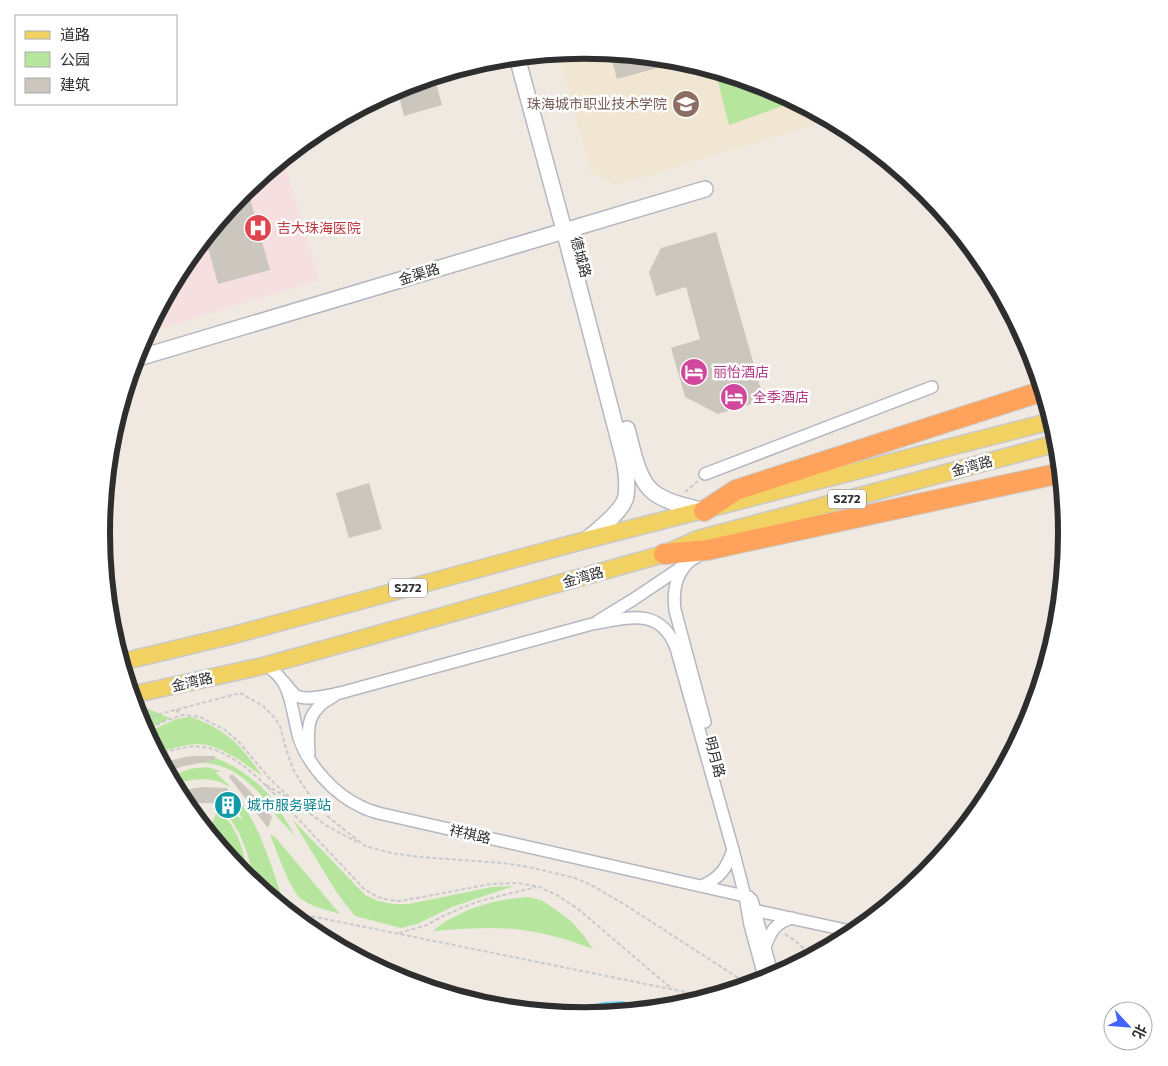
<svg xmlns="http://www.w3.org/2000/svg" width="1168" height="1066" viewBox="0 0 1168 1066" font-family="Commissioner,'Noto Sans SC',sans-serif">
	<rect width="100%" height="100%" fill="#efe9e1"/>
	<polygon fill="#f0e6d1" points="584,50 679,59 769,87 832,120 734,149 616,185 591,171 558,53"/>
	<polygon fill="#f5dfe0" points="283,158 319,280 146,333 183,264 243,191"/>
	<g fill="#b6e59e">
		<polygon points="715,70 769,87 796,101 729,125"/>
		<polygon points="146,708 170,718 145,731 138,718 135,710"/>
		<path d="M 190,717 C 225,728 242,746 262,776 C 245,764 221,745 199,744 C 185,744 170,749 157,754 L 146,733 L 176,719 Z"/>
		<path d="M 211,757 C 231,762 255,779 269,795 C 279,807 287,823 296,837 C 288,828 279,820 272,811 C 268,806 265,800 261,795 C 243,775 224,762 197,763 Z"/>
		<path d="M 207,767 L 214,769 L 222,772 L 215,772 L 231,787 C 212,777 201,778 180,782 L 176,774 L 189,769 Z"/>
		<path d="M 224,791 C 231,795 237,799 242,805 C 261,828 274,874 284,903 L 274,900 L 257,886 L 246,850 L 239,833 L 228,815 L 232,811 L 243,821 L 235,804 Z"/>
		<path d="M 217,810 C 240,826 244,857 251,882 C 244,876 236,869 232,861 C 231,860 230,855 229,853 C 226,843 221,834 211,828 Z"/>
		<polygon points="292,819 365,895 378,901 393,904 409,904 492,887 514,886 452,907 417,924 401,928 355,916 337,893"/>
		<path d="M 270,835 L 275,837 L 340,914 C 327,910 311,907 300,898 C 290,889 276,849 270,835 Z"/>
		<path d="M 528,897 L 541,900 L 555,909 L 572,922 L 584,936 L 593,949 C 570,940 546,933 522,930 C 493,926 462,929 433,931 C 439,926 445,921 452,918 C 475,905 502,899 528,897 Z"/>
	</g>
	<polygon fill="#75cff0" points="621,1001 664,1008 584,1016 555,1013 604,1002"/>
	<g fill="#cbc7bf">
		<polygon points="610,53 679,59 683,61 617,79"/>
		<polygon points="434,76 442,105 404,116 397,88"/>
		<polygon points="247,188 270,270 218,284 205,237 243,191"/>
		<polygon points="716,232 764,400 718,414 685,397 671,348 700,339 686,287 656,296 649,272 661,248"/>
		<polygon points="369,483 382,529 349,538 336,493"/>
		<polygon points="194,756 215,756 215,760 184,766 167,772 162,763 185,757"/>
		<polygon points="232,774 249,790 272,817 268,828 229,777"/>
		<polygon points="203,787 227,788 239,813 221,805 211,803 198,803 186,806 177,792 190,789"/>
	</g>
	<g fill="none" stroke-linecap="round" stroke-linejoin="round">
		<g stroke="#b4b7c1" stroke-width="14">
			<g id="street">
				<polyline points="705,474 932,387"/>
				<path d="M 702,553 C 697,557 690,560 686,565 C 674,578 673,594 675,610 L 705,722"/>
				<polyline points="598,621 634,599 683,566"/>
				<path d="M 267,665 C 272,670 279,675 283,682 C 292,695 294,722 299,738 C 308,765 334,794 360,806 C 365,809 372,811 378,813 L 749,897"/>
				<path d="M 284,682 C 287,686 291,691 295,695 C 305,702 329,695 340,693 L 592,624 C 627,618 660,606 676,648 L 733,850 L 745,896 L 750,925 L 765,980"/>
				<path d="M 309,753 C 307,725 307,710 334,696"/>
				<path d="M 702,886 C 721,877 726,869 733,850"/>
				<polyline points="752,900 773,977"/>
				<polyline points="749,909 855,932"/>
				<path d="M 765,947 C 771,931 775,923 792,918"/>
			</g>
		</g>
		<g stroke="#b4b7c1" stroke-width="18">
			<g id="secondary">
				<path d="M 517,57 L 564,230 L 623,456 C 626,469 628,482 626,496 C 624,510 597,531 586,540"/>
				<polyline points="135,359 705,189"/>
				<path d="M 627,429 C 632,447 637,478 652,491 C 666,503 687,506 704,511"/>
			</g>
		</g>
		<g stroke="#c9c9c9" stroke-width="19">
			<g id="primary">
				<polyline points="121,662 230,636 586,540 1052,421"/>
				<polyline points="131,695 267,665 664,554 698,539 1058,443"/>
			</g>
		</g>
		<g stroke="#c9c9c9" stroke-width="22">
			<g id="highway">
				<polyline points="704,511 736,490 1043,391"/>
				<polyline points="664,554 707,550 1061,473"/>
			</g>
		</g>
		<g stroke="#c9c9c9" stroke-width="2" stroke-dasharray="4 2.5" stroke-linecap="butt">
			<polyline points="685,492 698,481"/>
			<polyline points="176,710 182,715 200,717 225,730 239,742 269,778 293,801"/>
			<polyline points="140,721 152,716 240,693 263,706 274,717 280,726 286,749 293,769 302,784 314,801 327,816 365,846 391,853 420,857 503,863 529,867 575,878 591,885 624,904 743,981 748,986"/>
			<polyline points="145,731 160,723 182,715"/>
			<path d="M 158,755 C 172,750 187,745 203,747 C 241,752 279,800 305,826 C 324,847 344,867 363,888 C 377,898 384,900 401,901 L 491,884 L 518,883 L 539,887 L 557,895 L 578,909 L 672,989"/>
			<polyline points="266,785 290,799"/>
			<polyline points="294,802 327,826 357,842"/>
			<polyline points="286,911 710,997"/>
			<polyline points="399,933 427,925 443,916 461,908 480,901 536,887"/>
			<polyline points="785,934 794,940 812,956"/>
		</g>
		<use href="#street" stroke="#fff" stroke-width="11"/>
		<use href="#secondary" stroke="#fff" stroke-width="15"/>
		<use href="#primary" stroke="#f2d163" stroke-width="16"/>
		<use href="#highway" stroke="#ffa35c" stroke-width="20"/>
	</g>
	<defs>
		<g id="university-disc" transform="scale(1.4375)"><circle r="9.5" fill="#8d6e63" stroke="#fff"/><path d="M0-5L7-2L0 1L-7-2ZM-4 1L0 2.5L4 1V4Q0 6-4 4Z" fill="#fff"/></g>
		<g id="hospital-disc" transform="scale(1.4375)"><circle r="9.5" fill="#e0444e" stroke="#fff"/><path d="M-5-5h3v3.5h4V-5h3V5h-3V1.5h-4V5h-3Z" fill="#fff"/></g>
		<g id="hotel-disc" transform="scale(1.4375)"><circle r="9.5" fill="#d1479c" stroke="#fff"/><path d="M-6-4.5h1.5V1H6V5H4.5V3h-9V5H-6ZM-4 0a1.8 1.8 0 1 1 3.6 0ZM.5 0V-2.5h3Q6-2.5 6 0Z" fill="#fff"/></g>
		<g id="building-disc" transform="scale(1.4375)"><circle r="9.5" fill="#0f9aa8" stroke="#fff"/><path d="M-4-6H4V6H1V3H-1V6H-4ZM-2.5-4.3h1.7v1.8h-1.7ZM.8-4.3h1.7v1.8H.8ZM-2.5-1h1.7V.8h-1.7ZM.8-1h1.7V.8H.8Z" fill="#fff"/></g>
	</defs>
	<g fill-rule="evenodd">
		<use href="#university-disc" x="686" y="104"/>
		<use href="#hospital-disc" x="258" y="228"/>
		<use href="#hotel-disc" x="694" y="372"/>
		<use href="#hotel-disc" x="734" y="397"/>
		<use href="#building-disc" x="228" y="805"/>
	</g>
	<g text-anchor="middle" stroke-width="5" stroke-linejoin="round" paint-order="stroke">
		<g fill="#fff" stroke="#6d6d6d" stroke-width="1">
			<rect x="828" y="489.5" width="38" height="19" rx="4"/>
			<rect x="389" y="578.5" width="38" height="19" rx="4"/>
		</g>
		<g font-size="12" font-weight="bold" fill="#2e2e2e">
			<text x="847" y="503">S272</text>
			<text x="408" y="592">S272</text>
		</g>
		<g font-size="14" fill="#785e54" stroke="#fff" text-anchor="end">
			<text x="667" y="109">珠海城市职业技术学院</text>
		</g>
		<g font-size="14" fill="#be3a42" stroke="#fff" text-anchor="start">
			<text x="277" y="233">吉大珠海医院</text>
		</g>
		<g font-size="14" fill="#2e2e2e" stroke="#fff">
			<text transform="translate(581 257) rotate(75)" y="5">德城路</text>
			<text transform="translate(419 274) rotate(-17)" y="5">金渠路</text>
			<text transform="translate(972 466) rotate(-15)" y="5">金湾路</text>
			<text transform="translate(583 577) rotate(-16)" y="5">金湾路</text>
			<text transform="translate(192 682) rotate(-13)" y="5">金湾路</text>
			<text transform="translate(715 757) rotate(75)" y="5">明月路</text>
			<text transform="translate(470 834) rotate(13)" y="5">祥祺路</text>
		</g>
		<g font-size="14" fill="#b23c85" stroke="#fff" text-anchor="start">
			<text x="713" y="377">丽怡酒店</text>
			<text x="753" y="402">全季酒店</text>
		</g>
		<g font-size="14" fill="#0d838f" stroke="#fff" text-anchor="start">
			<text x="247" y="810">城市服务驿站</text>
		</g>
	</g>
	<path d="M0 0H1168V1066H0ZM110 533a474 474 0 1 1 948 0a474 474 0 1 1-948 0Z" fill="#fff" fill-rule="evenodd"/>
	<path fill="none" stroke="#2e2e2e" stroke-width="6" d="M110 533a474 474 0 1 1 948 0a474 474 0 1 1-948 0Z"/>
	<rect x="15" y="15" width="162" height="90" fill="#ffffff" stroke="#ababab"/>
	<rect x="25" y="31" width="25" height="8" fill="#f2d163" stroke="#ababab"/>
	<text x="60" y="40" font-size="15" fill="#2e2e2e">道路</text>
	<rect x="25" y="52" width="25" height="15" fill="#b6e59e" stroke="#ababab"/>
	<text x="60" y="65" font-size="15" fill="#2e2e2e">公园</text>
	<rect x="25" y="78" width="25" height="15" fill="#cbc7bf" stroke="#ababab"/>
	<text x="60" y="90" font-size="15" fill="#2e2e2e">建筑</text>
	<g transform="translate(1128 1026) rotate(116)"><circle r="24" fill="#ffffff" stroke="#ababab"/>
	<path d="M0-4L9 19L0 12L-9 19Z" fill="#4264fb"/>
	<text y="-8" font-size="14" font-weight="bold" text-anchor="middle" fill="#2e2e2e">北</text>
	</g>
</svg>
